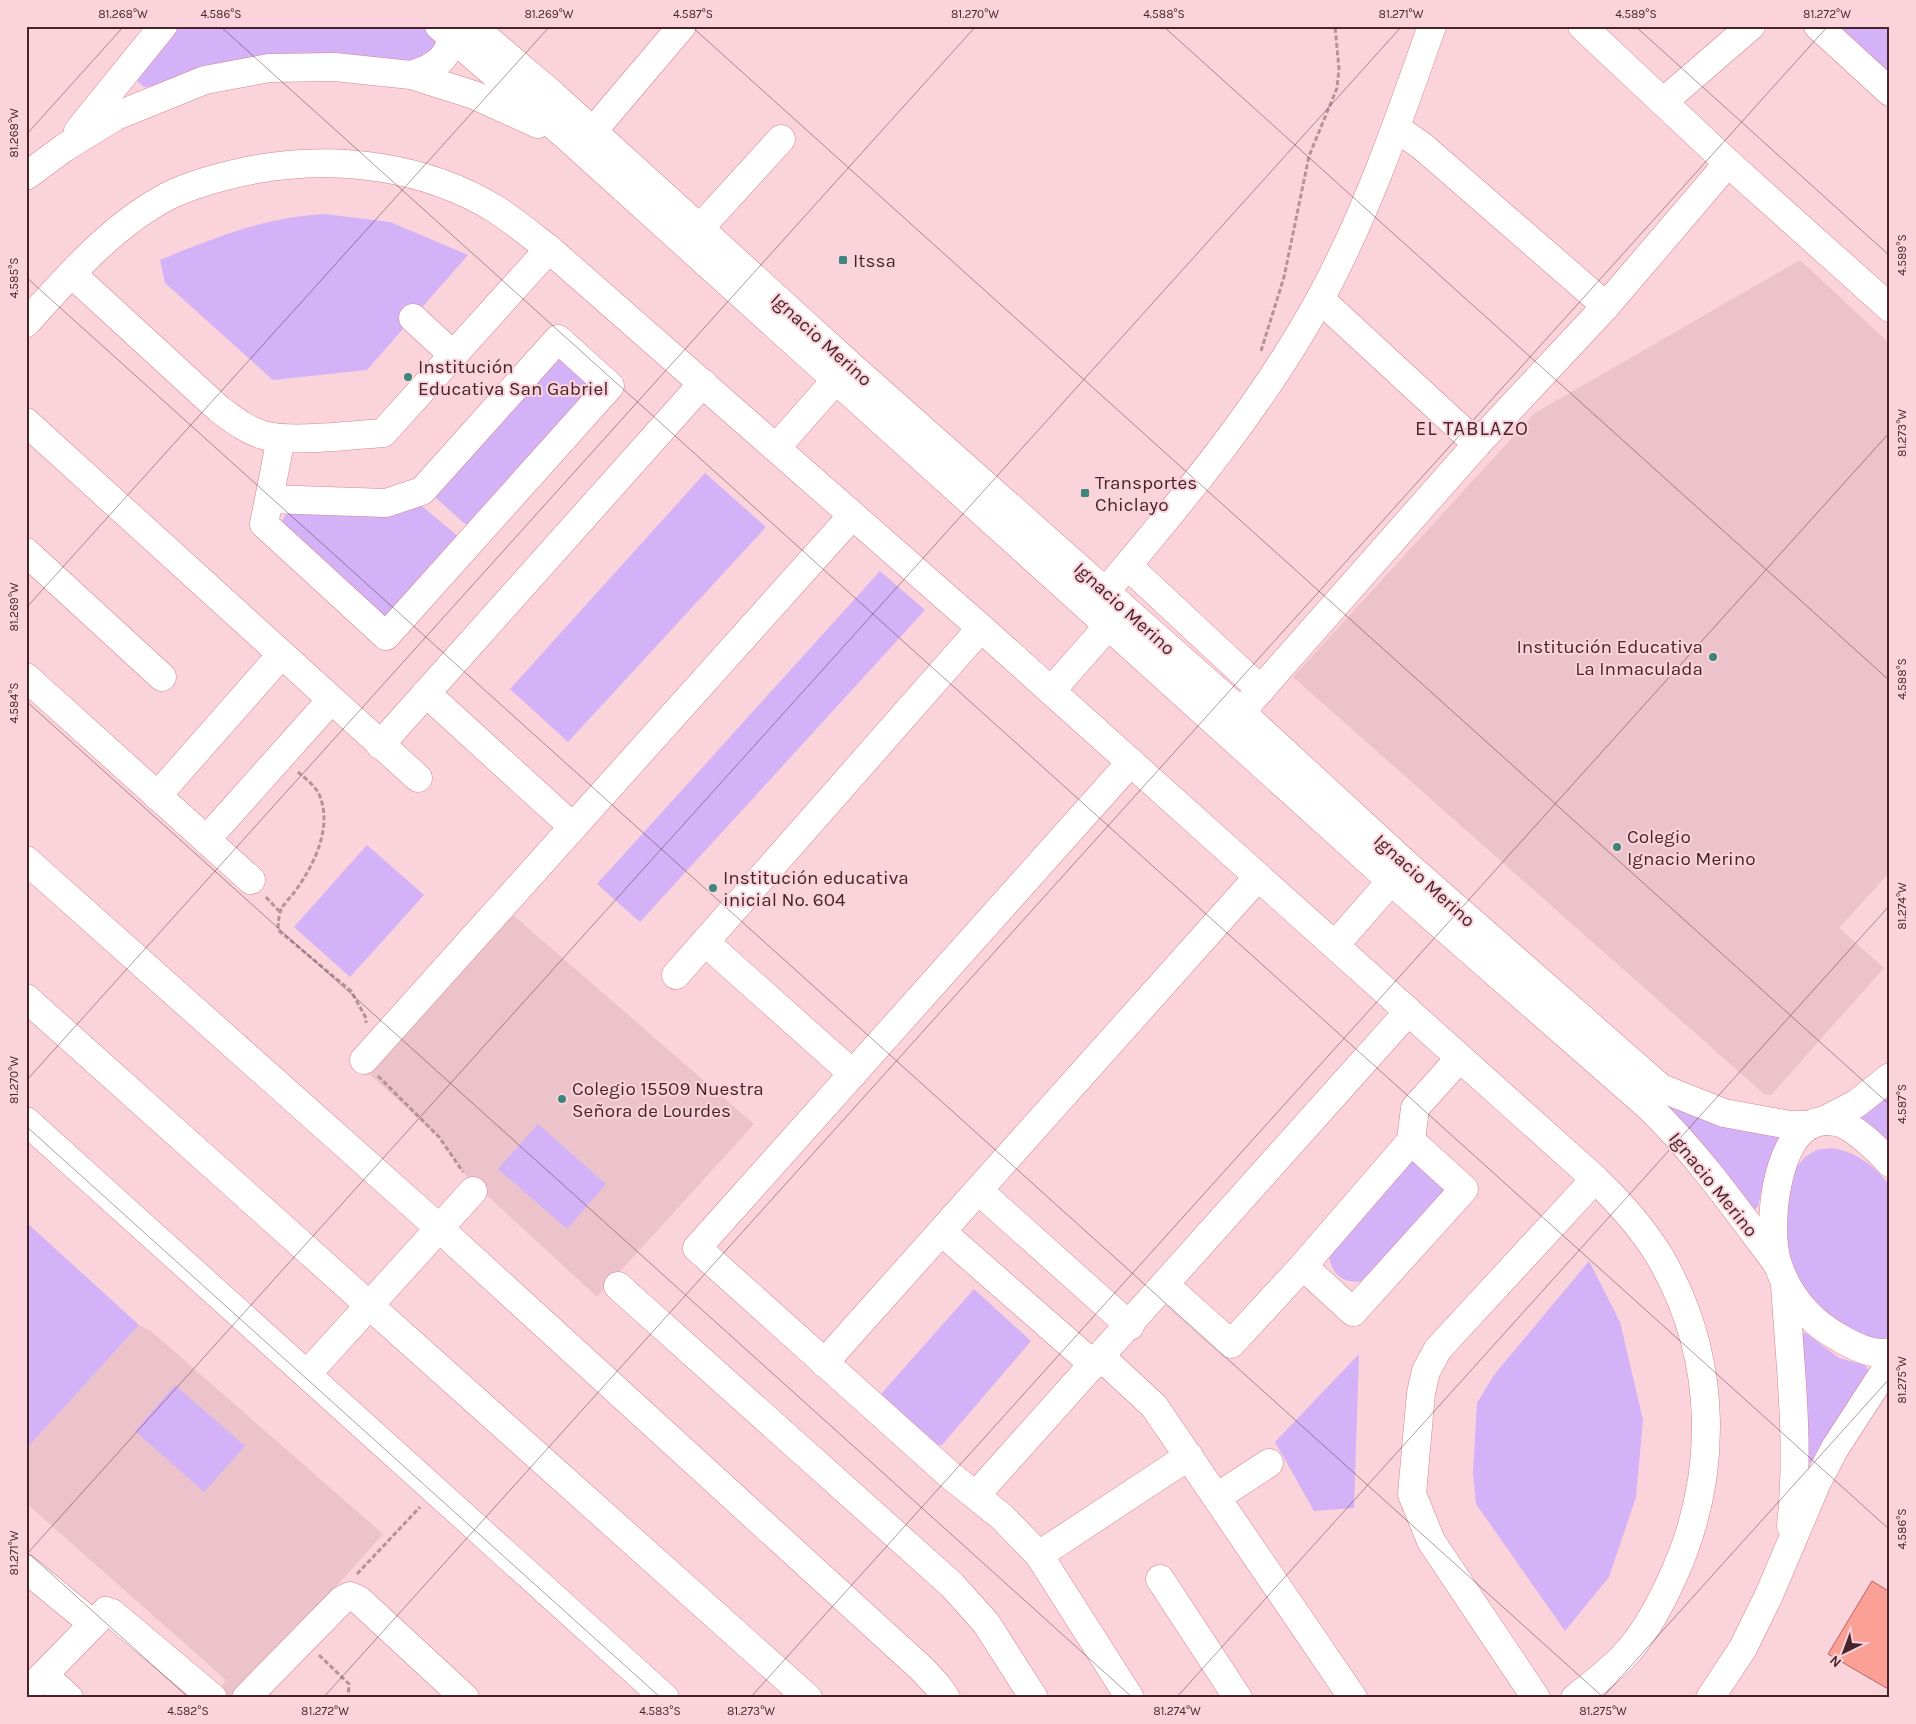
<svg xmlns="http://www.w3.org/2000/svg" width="1916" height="1724" viewBox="0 0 1916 1724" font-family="Karla,sans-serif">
	<rect width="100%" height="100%" fill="#fad4da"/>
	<g fill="#ecc3ca">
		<polygon points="1800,260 1890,344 1890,872 1839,928 1884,968 1771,1095 1764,1094 1293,677 1535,413"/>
		<polygon points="513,915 754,1124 597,1297 467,1177 439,1137 370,1075"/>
		<polygon points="139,1325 151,1331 383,1534 237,1698 227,1698 218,1690 226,1680 26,1503 26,1449"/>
	</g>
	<g fill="#d4b2f7">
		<polygon points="175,26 429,26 435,39 435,47 424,59 409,61 144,87 137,81 136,72"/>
		<polygon points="1812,26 1890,26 1890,97"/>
		<path d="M 325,214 L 390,222 L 468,255 L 367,370 L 273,380 L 165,283 L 160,260 C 214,238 265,217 325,214 Z"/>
		<polygon points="558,354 594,389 473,524 465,524 435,497"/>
		<polygon points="705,473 766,527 568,742 510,689"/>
		<polygon points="417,502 460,538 384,620 281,523 288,511"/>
		<polygon points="880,571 925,610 640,922 597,884"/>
		<polygon points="367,845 424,895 350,977 294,927"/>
		<polygon points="1890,1088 1890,1149 1855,1115"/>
		<polygon points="1660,1098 1785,1134 1763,1183 1758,1207 1752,1211"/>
		<polygon points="538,1124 606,1184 567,1229 498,1169"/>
		<path d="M 1831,1148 C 1855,1151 1875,1166 1890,1186 L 1890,1338 L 1876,1341 L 1834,1327 L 1798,1281 L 1789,1259 L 1783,1220 L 1794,1170 L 1805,1157 L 1817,1150 Z"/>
		<path d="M 1409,1158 L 1449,1194 L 1368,1280 C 1348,1286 1331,1277 1329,1255 Z"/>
		<polygon points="26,1222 139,1325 26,1449"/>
		<polygon points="1589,1261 1620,1322 1643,1420 1636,1497 1609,1577 1565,1631 1476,1504 1473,1473 1477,1403 1494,1375"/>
		<polygon points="974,1289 1031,1341 942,1445 928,1445 881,1403 881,1394"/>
		<polygon points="1801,1332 1806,1333 1839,1358 1865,1365 1871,1374 1817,1462 1810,1463 1806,1460"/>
		<polygon points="1359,1354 1354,1508 1314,1511 1275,1442"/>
		<polygon points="175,1385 245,1446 204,1492 135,1431"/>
	</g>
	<polygon fill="#faa096" stroke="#b9655d" points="1872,1581 1890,1592 1890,1690 1828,1654"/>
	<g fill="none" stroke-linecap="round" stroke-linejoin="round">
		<g stroke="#d98294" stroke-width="29">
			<g id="minor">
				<polyline points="1582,26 1728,163 1890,308"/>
				<polyline points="1818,26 1890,92"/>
				<polyline points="1663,102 1751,26"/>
				<polyline points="1396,128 1422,146 1606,306"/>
				<polyline points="593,131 682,26"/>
				<polyline points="700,228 781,139"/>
				<path d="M 72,274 L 219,409 C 233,419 246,430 263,435 C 290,443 352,435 383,433 L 549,249"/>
				<polyline points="1320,299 1477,444"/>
				<polyline points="413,318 453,355"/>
				<path d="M 26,323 C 68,277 110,227 166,197 C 194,183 226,175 257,169 C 338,155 426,166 497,210 C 515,222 532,236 549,249 L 981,628 L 1595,1179 C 1620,1203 1642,1227 1660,1257 C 1719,1359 1720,1478 1670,1583 C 1658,1609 1644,1635 1624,1656 C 1609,1672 1592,1685 1575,1698"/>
				<polyline points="26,422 418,778"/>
				<polyline points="776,448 835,381"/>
				<polyline points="269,499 386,503 422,491 558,339 610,386 386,636 264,524 281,438"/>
				<polyline points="26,552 162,677"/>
				<polyline points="1128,566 1261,690"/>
				<path d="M 1091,609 C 1174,510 1258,413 1320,299 C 1366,215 1400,117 1432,26"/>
				<polyline points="26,677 251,880"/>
				<polyline points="1051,691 1109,625"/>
				<polyline points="426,693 573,827"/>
				<polyline points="1225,730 1477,444 1606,306 1728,163"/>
				<polyline points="380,745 703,383"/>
				<polyline points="157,796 281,655"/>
				<polyline points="206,840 331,700"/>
				<polyline points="26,860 439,1228 922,1669 937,1685 946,1698"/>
				<polyline points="705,942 853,1074"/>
				<polyline points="1335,945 1391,881"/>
				<polyline points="676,975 981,628"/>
				<polyline points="26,998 808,1698"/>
				<polyline points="364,1060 852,516"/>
				<polyline points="26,1121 665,1698"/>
				<polyline points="979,1191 1130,1326"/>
				<polyline points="942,1232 1094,1365"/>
				<polyline points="1303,1266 1353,1312 1464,1189 1411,1141"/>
				<polyline points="618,1286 952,1585 986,1623 1034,1698"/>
				<polyline points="1166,1286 1231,1344 1303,1266 1411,1141 1415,1108 1459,1059"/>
				<polyline points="1101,1357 1154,1406 1353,1698"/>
				<polyline points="824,1363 1258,877"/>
				<polyline points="307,1374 473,1191"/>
				<polyline points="976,1495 1408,1012"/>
				<polyline points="1217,1497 1269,1463"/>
				<polyline points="1039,1555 1189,1456"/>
				<polyline points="26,1569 93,1624"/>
				<polyline points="1160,1579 1238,1698"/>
				<polyline points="44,1675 69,1698"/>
				<polyline points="26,1693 106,1611 112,1613 213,1698"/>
				<polyline points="246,1698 342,1600 350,1596 359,1600 465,1698"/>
				<polyline points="1130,1698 1039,1555 1002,1517 951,1476 697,1248 1131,762"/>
				<polyline points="1536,1698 1431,1541 1412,1494 1421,1393 1426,1371 1438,1349 1595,1179"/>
			</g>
		</g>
		<g stroke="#d98294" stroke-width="29">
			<g id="major">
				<path d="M 439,26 L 567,137 L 1391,881 L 1647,1105 C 1697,1153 1737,1210 1778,1265"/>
				<polyline points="472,26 553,95 850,365 1241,712 1406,864 1661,1088 1724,1113 1790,1125 1810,1125"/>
				<path d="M 411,75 C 440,66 450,57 454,26"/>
				<polyline points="78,131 163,26"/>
				<polyline points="26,176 64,148 116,116 205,80 269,68 335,67 411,75 474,95 538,124"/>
				<polyline points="1823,1121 1856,1104 1890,1077"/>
				<path d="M 1890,1163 C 1878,1150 1853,1125 1836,1122 C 1776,1108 1765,1228 1778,1265 C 1789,1297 1811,1322 1840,1338 C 1853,1346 1874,1356 1890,1352"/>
				<path d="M 1785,1284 C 1790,1365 1800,1445 1791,1526"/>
				<polyline points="1710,1698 1743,1648 1769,1595 1817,1482 1835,1448 1890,1363"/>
			</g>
		</g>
		<g stroke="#b69198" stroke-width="3" stroke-dasharray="5 2.5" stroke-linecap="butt">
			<polyline points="1261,351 1284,277 1309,156 1337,88 1339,69 1335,26"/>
			<path d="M 298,772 C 305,778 315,786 319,794 C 333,826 315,863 296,890 C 282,909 279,904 278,930 L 351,991 L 366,1018 L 366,1023"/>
			<polyline points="266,897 279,911"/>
			<polyline points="378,1076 439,1137 463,1172"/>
			<polyline points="357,1574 420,1507"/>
			<polyline points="319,1655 349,1684 348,1698"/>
		</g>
		<use href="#minor" stroke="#fff" stroke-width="28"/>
		<use href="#major" stroke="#fff" stroke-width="28"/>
	</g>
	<path fill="none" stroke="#47242c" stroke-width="1" stroke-opacity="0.45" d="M 220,26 L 1890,1530M 691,26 L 1890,1105M 1163,26 L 1890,681M 1635,26 L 1890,256M 26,135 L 124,26M 26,277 L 1604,1698M 26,608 L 550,26M 26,701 L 1133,1698M 26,1081 L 976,26M 26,1126 L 661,1698M 26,1551 L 189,1698M 26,1555 L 1402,26M 323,1698 L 1828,26M 750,1698 L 1890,432M 1176,1698 L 1890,905M 1602,1698 L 1890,1378"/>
	<g fill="#3e857d" stroke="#fad4da" stroke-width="2">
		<rect x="838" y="255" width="10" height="10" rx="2.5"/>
		<circle cx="408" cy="377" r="5"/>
		<rect x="1080" y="488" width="10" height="10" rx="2.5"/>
		<circle cx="1713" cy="657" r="5"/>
		<circle cx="1617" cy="847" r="5"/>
		<circle cx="713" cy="888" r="5"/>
		<circle cx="562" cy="1099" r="5"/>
	</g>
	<g text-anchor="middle" stroke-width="4" stroke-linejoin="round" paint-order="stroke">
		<g font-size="19" fill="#47242c" stroke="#fad4da" text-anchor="start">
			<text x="853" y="267">Itssa</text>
			<text x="418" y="373">Institución<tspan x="418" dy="22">Educativa San Gabriel</tspan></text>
			<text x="1095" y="489">Transportes<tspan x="1095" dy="22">Chiclayo</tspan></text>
			<text x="1703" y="653" text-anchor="end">Institución Educativa<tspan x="1703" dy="22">La Inmaculada</tspan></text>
			<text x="1627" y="843">Colegio<tspan x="1627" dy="22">Ignacio Merino</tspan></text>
			<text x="723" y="884">Institución educativa<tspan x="723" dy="22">inicial No. 604</tspan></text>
			<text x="572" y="1095">Colegio 15509 Nuestra<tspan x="572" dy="22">Señora de Lourdes</tspan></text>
		</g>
		<g font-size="19" fill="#47242c" stroke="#fad4da">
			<text transform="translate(822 339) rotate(42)" y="7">Ignacio Merino</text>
			<text transform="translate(1125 608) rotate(42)" y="7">Ignacio Merino</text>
			<text transform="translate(1425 880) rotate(42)" y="7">Ignacio Merino</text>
			<text transform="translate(1714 1184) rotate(51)" y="7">Ignacio Merino</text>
		</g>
		<g font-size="20" letter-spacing="1" fill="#47242c" stroke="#fad4da">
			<text x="1472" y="435">EL TABLAZO</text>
		</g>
	</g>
	<rect width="1916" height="1724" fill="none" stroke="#fad4da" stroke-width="55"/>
	<g transform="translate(1844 1652) rotate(222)" stroke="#fad4da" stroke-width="4" paint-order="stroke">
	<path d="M0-4L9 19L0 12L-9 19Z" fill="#47242c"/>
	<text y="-8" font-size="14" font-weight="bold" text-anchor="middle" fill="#47242c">N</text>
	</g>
	<rect x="28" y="28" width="1860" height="1668" fill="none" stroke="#47242c" stroke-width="2"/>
	<g font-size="12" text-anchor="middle" fill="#47242c">
		<text x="123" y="18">81.268°W</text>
		<text x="221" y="18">4.586°S</text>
		<text x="549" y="18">81.269°W</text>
		<text x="693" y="18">4.587°S</text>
		<text x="975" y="18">81.270°W</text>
		<text x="1164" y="18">4.588°S</text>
		<text x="1401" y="18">81.271°W</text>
		<text x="1636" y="18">4.589°S</text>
		<text x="1827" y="18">81.272°W</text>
		<text transform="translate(14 133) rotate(-90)" y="4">81.268°W</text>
		<text transform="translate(1902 255) rotate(-90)" y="4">4.589°S</text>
		<text transform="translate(14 278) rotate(-90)" y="4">4.585°S</text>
		<text transform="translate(1902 433) rotate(-90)" y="4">81.273°W</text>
		<text transform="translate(14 607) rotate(-90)" y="4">81.269°W</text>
		<text transform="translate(1902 679) rotate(-90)" y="4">4.588°S</text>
		<text transform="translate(14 703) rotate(-90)" y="4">4.584°S</text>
		<text transform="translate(1902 906) rotate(-90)" y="4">81.274°W</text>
		<text transform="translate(14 1080) rotate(-90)" y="4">81.270°W</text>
		<text transform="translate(1902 1104) rotate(-90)" y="4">4.587°S</text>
		<text transform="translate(1902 1380) rotate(-90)" y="4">81.275°W</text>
		<text transform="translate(1902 1529) rotate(-90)" y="4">4.586°S</text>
		<text transform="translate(14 1553) rotate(-90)" y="4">81.271°W</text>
		<text x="188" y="1715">4.582°S</text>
		<text x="325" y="1715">81.272°W</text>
		<text x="660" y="1715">4.583°S</text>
		<text x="751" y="1715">81.273°W</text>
		<text x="1177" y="1715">81.274°W</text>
		<text x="1603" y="1715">81.275°W</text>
	</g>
</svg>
